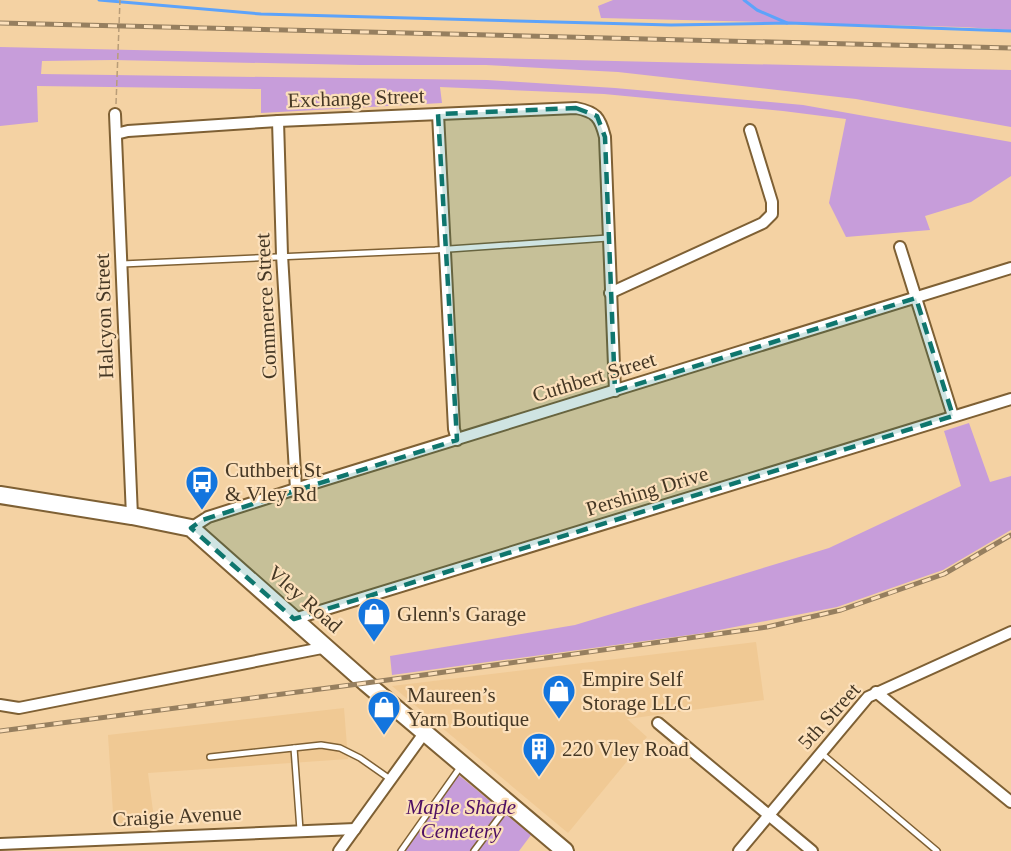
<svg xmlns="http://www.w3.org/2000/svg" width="1011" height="851" viewBox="0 0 1011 851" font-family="'Times New Roman',serif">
	<rect width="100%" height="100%" fill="#f4d2a3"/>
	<g fill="#f0c994">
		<polygon points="756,642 764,700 627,719 647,737 568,833 392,686"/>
		<polygon points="344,708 348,759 148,773 155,826 114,828 108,735"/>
	</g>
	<g fill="#c79dda">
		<polygon points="613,0 1011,0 1011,30 962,27 601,18 598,6"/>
		<polygon points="0,47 1011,70 1011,127 856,99 618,72 486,65 360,65 113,60 42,61 41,74 487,80 615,88 803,105 1011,142 1011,176 971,202 925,216 930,230 846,237 829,203 846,119 783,111 604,94 440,87 442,103 261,113 261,89 37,86 38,122 0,126"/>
		<polygon points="969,423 990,482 1011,476 1011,530 943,570 837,607 704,633 392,675 390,656 575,625 829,548 961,486 944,431"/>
		<polygon points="455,772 531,835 519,851 397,851"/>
	</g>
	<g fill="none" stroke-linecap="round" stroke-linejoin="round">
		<g stroke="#5da3fa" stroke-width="3">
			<polyline points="99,0 261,14 671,25 789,23 1011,31"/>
			<polyline points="744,0 757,10 787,23"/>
		</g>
		<g stroke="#7e6034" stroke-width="8">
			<g id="lane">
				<polyline points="122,264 435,250 608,238"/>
				<polyline points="294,748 300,830"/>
				<polyline points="821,753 937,851"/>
				<polyline points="210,757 321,745 340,748 360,758 390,779"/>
				<polyline points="401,851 461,766"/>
				<polyline points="474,851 507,807"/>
			</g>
		</g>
		<g stroke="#7e6034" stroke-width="14">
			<g id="street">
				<polyline points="115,114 132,516"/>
				<polyline points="438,114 454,429 457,440"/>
				<polyline points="278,121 282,255 296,489"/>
				<path d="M 116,134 L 128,131 L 278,121 L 576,108 C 596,112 600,117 605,137 L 615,391"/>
				<polyline points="900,247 953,416"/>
				<polyline points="610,293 763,223 772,214 772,202 750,130"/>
				<polyline points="191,528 208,517 308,485 1011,268"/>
				<polyline points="294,619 1011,399"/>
				<polyline points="876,692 1011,802"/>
				<polyline points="0,705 19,708 327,647"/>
				<polyline points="658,723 812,851"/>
				<polyline points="0,844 355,829"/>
				<polyline points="339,851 425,732"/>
				<polyline points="739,851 868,697 1011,632"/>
			</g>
		</g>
		<g stroke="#7e6034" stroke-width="20">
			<polyline id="secondary" points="0,495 132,516 191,528 366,683 565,851"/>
		</g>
		<polyline stroke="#b99d78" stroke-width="1.5" stroke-dasharray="6 3" stroke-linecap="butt" points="116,104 120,0"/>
		<use href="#lane" stroke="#fff" stroke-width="5"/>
		<use href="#street" stroke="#fff" stroke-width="10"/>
		<use href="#secondary" stroke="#fff" stroke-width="16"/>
		<g stroke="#967f5f" stroke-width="5">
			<g id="rail">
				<polyline points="0,23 1011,48"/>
				<polyline points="0,731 366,683 767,627 841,610 944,574 1011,535"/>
			</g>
		</g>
		<use href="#rail" stroke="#fce0bb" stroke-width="3" stroke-dasharray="9" stroke-linecap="butt"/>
	</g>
	<path fill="#0f766e" fill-opacity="0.2" stroke="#0f766e" stroke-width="4.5" stroke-dasharray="12 8" stroke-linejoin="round" d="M 576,108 L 597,116 L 605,137 L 615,391 L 916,298 L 953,416 L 294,619 L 191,528 L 202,520 L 457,440 L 438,114 Z"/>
	<defs>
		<g id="bus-pin" transform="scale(1.725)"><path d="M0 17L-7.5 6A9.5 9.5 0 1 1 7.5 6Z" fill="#1375de" stroke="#fce0bb"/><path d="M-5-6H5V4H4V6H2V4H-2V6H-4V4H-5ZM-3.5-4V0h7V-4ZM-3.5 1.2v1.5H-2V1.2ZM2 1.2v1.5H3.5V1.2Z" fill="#fff"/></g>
		<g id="shop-pin" transform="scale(1.725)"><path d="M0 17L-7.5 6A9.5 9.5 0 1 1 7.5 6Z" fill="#1375de" stroke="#fce0bb"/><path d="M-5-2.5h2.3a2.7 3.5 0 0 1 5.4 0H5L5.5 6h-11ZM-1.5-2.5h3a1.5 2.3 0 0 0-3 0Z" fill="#fff"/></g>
		<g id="building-pin" transform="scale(1.725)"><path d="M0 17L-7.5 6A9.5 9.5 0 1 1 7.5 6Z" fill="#1375de" stroke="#fce0bb"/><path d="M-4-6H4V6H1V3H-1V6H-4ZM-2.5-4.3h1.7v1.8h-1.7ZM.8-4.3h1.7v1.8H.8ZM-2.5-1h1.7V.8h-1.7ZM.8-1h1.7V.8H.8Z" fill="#fff"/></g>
	</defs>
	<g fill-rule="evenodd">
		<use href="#bus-pin" x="202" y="482"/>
		<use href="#shop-pin" x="374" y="614"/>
		<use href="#shop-pin" x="559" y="691"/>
		<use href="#shop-pin" x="384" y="707"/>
		<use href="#building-pin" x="539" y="749"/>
	</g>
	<g text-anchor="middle" stroke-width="4.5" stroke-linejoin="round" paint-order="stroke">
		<g font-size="21" fill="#463825" stroke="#fce0bb">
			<text transform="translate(356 98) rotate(-2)" y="7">Exchange Street</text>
			<text transform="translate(266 306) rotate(-93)" y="7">Commerce Street</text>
			<text transform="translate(104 316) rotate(-92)" y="7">Halcyon Street</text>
			<text transform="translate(594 377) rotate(-17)" y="7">Cuthbert Street</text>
			<text transform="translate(647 491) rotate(-17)" y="7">Pershing Drive</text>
			<text transform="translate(305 599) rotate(41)" y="7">Vley Road</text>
			<text transform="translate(829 716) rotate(-48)" y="7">5th Street</text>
			<text transform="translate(177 816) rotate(-3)" y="7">Craigie Avenue</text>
		</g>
		<g font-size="21" fill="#463825" stroke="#fce0bb" text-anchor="start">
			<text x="225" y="477">Cuthbert St<tspan x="225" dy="24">&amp; Vley Rd</tspan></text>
			<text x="397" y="621">Glenn's Garage</text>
			<text x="582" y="686">Empire Self<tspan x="582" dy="24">Storage LLC</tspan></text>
			<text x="407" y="702">Maureen’s<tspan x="407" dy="24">Yarn Boutique</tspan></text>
			<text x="562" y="756">220 Vley Road</text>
		</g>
		<g font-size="21" font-style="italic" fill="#4e0f64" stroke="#fce0bb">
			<text x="461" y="814">Maple Shade<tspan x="461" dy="24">Cemetery</tspan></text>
		</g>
	</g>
</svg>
